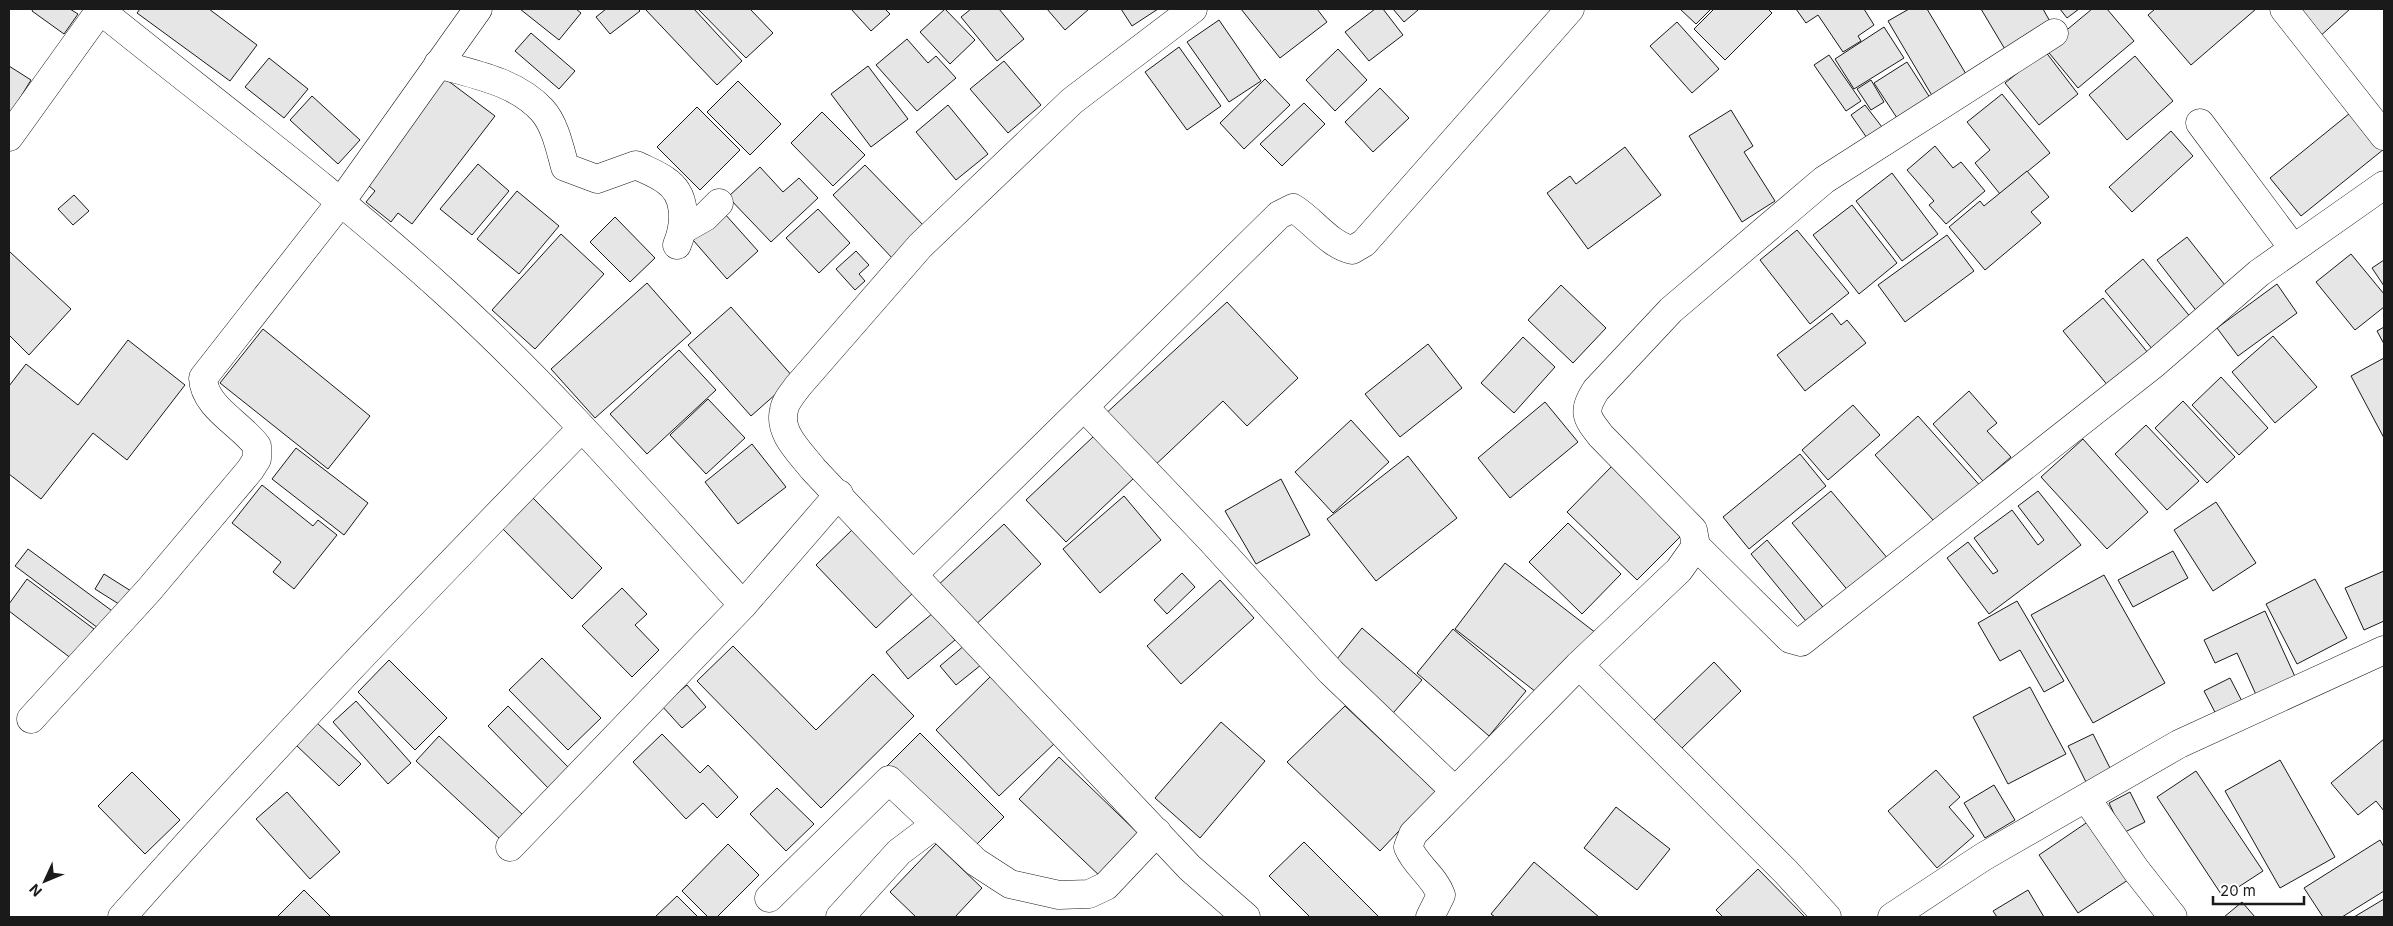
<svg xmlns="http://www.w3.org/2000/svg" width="2393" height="926" viewBox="0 0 2393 926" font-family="Inter,sans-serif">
	<rect width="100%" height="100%" fill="#fff"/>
	<g fill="#e6e6e6" stroke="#1a1a1a">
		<polygon points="33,9 70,9 78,14 64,34 32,11"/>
		<polygon points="140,9 209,9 257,45 230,81 137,13"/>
		<polygon points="520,9 576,9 581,13 559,40"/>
		<polygon points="606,9 638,9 640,11 610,34 596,17"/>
		<polygon points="645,9 694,9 742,61 717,85"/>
		<polygon points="698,9 750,9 773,33 746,58"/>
		<polygon points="851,9 885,9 890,14 871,31"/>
		<polygon points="945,9 975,40 950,64 920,32"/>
		<polygon points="971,9 999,9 1024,39 997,61 961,17"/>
		<polygon points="1047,9 1089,9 1065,30"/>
		<polygon points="1121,9 1158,9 1132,26"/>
		<polygon points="1241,9 1317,9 1327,22 1280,58"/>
		<polygon points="1375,9 1383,9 1403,35 1369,61 1345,32"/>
		<polygon points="1393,9 1417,9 1418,10 1404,22"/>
		<polygon points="1680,9 1711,9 1696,24"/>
		<polygon points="1714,9 1768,9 1772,13 1725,60 1694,29"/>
		<polygon points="1796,9 1864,9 1874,25 1858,36 1861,41 1843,52 1818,15 1806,23"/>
		<polygon points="1909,9 1927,9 1969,79 1934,99 1888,21"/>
		<polygon points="1981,9 2043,9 2052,25 2006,51"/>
		<polygon points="2060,9 2079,9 2067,18"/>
		<polygon points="2092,9 2107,9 2134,41 2078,88 2045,48"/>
		<polygon points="2155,9 2256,9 2191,65 2148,15"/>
		<polygon points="2289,9 2350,9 2317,39"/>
		<polygon points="1219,20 1261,81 1229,102 1187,42"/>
		<polygon points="1677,22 1719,69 1692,93 1650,46"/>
		<polygon points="1884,27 1904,58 1854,89 1835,59"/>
		<polygon points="531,33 575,71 559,89 515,51"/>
		<polygon points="907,39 928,63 936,56 956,78 917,111 876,65"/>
		<polygon points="1179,47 1221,106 1187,130 1145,72"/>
		<polygon points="1338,49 1367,80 1335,111 1306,80"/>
		<polygon points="2045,51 2078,94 2039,125 2005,83"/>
		<polygon points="1829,55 1861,101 1846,111 1814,65"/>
		<polygon points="2135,56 2173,101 2127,140 2089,95"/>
		<polygon points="269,58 308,89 284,118 245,87"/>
		<polygon points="1004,61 1041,105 1008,133 970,89"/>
		<polygon points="1907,62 1934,104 1901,124 1874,83"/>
		<polygon points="9,66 31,80 9,116"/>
		<polygon points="868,66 908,119 871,147 831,94"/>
		<polygon points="443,77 495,116 412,224 398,213 391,222 366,202 375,191 363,181"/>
		<polygon points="1265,79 1290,105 1244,149 1220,123"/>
		<polygon points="1871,80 1884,102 1871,110 1857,89"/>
		<polygon points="738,81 781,124 750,155 707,112"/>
		<polygon points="1380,88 1409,118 1373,152 1345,122"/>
		<polygon points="2002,94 2050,153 2000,194 1975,163 1990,150 1967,122"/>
		<polygon points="312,96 360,140 338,164 290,120"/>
		<polygon points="1304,103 1325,124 1282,166 1260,144"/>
		<polygon points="948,105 988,154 956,180 916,132"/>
		<polygon points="1865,105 1882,127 1867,138 1851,115"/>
		<polygon points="697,107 740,150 700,190 657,147"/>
		<polygon points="2355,109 2384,149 2301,216 2270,178"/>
		<polygon points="1731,110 1753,146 1744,152 1775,201 1742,222 1689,136"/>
		<polygon points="822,112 865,155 833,186 791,143"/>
		<polygon points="2171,131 2193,156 2132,212 2109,187"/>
		<polygon points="1935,146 1953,168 1961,162 1985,191 1946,224 1929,205 1934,201 1907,170"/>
		<polygon points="1625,147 1661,195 1588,249 1547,193 1570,176 1576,184"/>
		<polygon points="478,164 509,191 472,235 440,209"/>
		<polygon points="865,165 926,228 893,259 833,195"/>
		<polygon points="760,167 783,192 799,178 818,198 771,242 728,197"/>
		<polygon points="2027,171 2049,197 2031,212 2041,223 1985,270 1949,227 1980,201 1984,206"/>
		<polygon points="1892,173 1938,234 1902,261 1856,201"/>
		<polygon points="517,191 559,226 519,274 477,239"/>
		<polygon points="74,195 89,211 73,225 58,209"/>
		<polygon points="1852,205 1897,263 1859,294 1813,235"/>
		<polygon points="818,209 850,243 819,273 786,238"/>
		<polygon points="724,213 758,251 727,279 693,240"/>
		<polygon points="615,217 655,258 630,282 590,242"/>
		<polygon points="1797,230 1849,293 1810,324 1760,260"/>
		<polygon points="561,234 604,274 535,349 492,310"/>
		<polygon points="1947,235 1974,271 1905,322 1878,285"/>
		<polygon points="2187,237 2228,289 2198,313 2157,260"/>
		<polygon points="9,251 71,309 29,355 9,335"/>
		<polygon points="856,251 869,265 859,274 865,281 855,290 836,269"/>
		<polygon points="2351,254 2384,294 2384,307 2355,330 2316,282"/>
		<polygon points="2143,259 2192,319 2153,350 2105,291"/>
		<polygon points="2384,260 2384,286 2372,268"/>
		<polygon points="647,283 691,333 595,418 551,369"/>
		<polygon points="2277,284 2297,313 2238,356 2217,328"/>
		<polygon points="1561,285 1606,328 1573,363 1528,320"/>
		<polygon points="2103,298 2149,354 2109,387 2063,331"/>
		<polygon points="1227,302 1298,378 1247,426 1223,401 1151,469 1102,417"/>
		<polygon points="731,307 794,378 751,416 688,345"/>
		<polygon points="1832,313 1841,325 1847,320 1866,343 1805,391 1777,355"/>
		<polygon points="2384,327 2384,344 2377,331"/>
		<polygon points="263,329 370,416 328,469 220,383"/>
		<polygon points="2273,336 2317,387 2275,423 2232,372"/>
		<polygon points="1523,337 1555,367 1514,413 1481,383"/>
		<polygon points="128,340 185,385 127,460 93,433 41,499 9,474 9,386 26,364 78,405"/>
		<polygon points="1428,344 1462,388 1400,437 1365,394"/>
		<polygon points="679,350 716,390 647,454 610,414"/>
		<polygon points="2384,358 2384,438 2351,376"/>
		<polygon points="2221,377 2268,428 2239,455 2192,405"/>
		<polygon points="1969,391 1997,423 1987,431 2011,457 1983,481 1933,424"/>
		<polygon points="708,399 745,438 706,474 670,435"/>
		<polygon points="2183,401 2235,457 2207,483 2155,428"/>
		<polygon points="1545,402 1578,442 1510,498 1478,458"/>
		<polygon points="1853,405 1880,435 1828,480 1802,450"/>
		<polygon points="1918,416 1984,490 1941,529 1875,455"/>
		<polygon points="1351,420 1389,462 1333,513 1295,472"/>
		<polygon points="2146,425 2199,481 2167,510 2115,454"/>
		<polygon points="1094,436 1134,478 1066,542 1026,500"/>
		<polygon points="2083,439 2148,512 2107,549 2041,477"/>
		<polygon points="752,444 786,487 738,524 705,482"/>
		<polygon points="296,448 368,503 344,535 272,479"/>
		<polygon points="1800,454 1826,486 1749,549 1723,517"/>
		<polygon points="1408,456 1457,518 1376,581 1327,519"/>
		<polygon points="1614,464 1684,533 1637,580 1567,512"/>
		<polygon points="1281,479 1310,535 1256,564 1225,511"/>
		<polygon points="262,485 313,526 318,520 337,535 294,589 273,572 281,562 232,523"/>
		<polygon points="1831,491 1889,560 1850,593 1792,523"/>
		<polygon points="2038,491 2081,545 1989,614 1947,558 1968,542 1993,574 1998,571 1974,538 2012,510 2038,545 2044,540 2018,506"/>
		<polygon points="1124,496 1161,540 1100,593 1063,549"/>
		<polygon points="532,497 602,568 572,599 501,527"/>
		<polygon points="2216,502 2256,563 2213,591 2174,530"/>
		<polygon points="1568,523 1621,574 1582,614 1529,562"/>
		<polygon points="1004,524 1041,564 972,628 935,588"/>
		<polygon points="853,529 914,592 876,628 816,565"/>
		<polygon points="1767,540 1827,612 1810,626 1751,554"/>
		<polygon points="28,549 115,613 102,631 15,566"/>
		<polygon points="2173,551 2188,578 2133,607 2118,580"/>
		<polygon points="1505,563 1596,633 1545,699 1455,629"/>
		<polygon points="2384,571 2384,621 2364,630 2345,588"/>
		<polygon points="1182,573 1195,587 1167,614 1154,600"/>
		<polygon points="104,574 131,591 122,606 95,589"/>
		<polygon points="2104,575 2165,683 2093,723 2031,615"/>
		<polygon points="27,579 94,629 72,659 9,611 9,604"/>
		<polygon points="2315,579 2347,638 2297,664 2266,604"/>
		<polygon points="1220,580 1254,618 1181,684 1147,646"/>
		<polygon points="622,588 647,614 635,625 659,650 632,677 582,626"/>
		<polygon points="2017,601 2064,681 2044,692 2020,650 2000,661 1978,623"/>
		<polygon points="2265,611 2297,681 2258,699 2237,653 2215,663 2204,640"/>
		<polygon points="933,613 955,640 908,679 886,652"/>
		<polygon points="1362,628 1422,680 1387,720 1329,669"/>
		<polygon points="1453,629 1526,691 1489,736 1417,673"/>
		<polygon points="965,645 981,665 956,685 940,666"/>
		<polygon points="733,646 816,730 873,674 914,716 821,808 697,681"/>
		<polygon points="542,658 601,718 568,750 509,690"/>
		<polygon points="389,660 447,718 415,750 358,692"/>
		<polygon points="1714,662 1741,691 1682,748 1654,720"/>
		<polygon points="992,675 1056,742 999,796 936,730"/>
		<polygon points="2230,678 2245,707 2219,720 2204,691"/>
		<polygon points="687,685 706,707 682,728 662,706"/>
		<polygon points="2030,687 2066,754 2008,784 1973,717"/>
		<polygon points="356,701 411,763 388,784 333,722"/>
		<polygon points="508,706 571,770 550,790 488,726"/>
		<polygon points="1345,706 1436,792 1380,851 1287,762"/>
		<polygon points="1221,722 1265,761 1200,838 1155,798"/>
		<polygon points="317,723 361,764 339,786 296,745"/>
		<polygon points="920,733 1004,817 970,851 886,767"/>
		<polygon points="662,734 700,773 708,765 738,797 717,818 703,803 686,819 633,762"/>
		<polygon points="2093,734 2114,776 2089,788 2068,746"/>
		<polygon points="439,736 524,816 501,840 416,761"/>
		<polygon points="2384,739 2384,811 2376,801 2358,815 2331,783"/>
		<polygon points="1059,757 1143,838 1103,879 1019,799"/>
		<polygon points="2280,760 2335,857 2280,888 2225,791"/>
		<polygon points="1936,770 1960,797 1949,807 1974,836 1937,868 1888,811"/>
		<polygon points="2196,771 2263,871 2223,897 2157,797"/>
		<polygon points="132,772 180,820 145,854 98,806"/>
		<polygon points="1994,785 2015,820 1985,838 1964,803"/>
		<polygon points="777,788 814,824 786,851 750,814"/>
		<polygon points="287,792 340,852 310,879 256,819"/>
		<polygon points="2130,792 2145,822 2123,833 2109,803"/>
		<polygon points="1616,807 1670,849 1637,890 1584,848"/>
		<polygon points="2092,819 2131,878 2078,913 2039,855"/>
		<polygon points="2380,840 2384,847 2384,891 2342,917 2323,917 2304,888"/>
		<polygon points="1304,842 1379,917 1310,917 1269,876"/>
		<polygon points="728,844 759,875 717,917 708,917 682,891"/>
		<polygon points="936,844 982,888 955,917 916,917 890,892"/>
		<polygon points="1534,862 1599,917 1495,917 1491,914"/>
		<polygon points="1758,869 1805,917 1723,917 1716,910"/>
		<polygon points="304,890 331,917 277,917"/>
		<polygon points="2028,890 2044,917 1997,917 1993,911"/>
		<polygon points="677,896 698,917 655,917"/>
		<polygon points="2384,899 2384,917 2354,917"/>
		<polygon points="2242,902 2255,917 2224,917"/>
	</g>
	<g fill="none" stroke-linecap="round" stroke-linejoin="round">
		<g stroke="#1a1a1a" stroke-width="29">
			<g id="minor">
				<path d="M 1193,9 L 1072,101 L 920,246 L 798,386 C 793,393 785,402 784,410 C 778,433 800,452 813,469 L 1190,868 L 1246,917"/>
				<polyline points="2284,9 2384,136"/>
				<path d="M 100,10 C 215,103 335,192 445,292 C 551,388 646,498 743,605"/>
				<path d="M 438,64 C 475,75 515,81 542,110 C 555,124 560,149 565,167 L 597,179 L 636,165 C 646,170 657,174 665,180 C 687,194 686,223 677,245"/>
				<polyline points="2200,123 2293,248"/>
				<polyline points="9,137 101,9"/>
				<polyline points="684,229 705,217 719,203"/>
				<polyline points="1084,407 1211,540 1331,672 1455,791"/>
				<polyline points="1696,546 1790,639 1801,642 2154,364 2259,273 2384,185"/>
				<path d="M 914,574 L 1279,215 L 1293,208 C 1314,221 1328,244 1352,250 L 1364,243 L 1570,9"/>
				<polyline points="1579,665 1786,872 1827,917"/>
				<path d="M 31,719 L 149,590 L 250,470 L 257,459 L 257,446 C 241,424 204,407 203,378 L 340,203 L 478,9"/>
				<polyline points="2086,798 2136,870 2173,917"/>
				<polyline points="510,847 743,605 839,494"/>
				<polyline points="769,898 889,780 976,862 1010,884 1059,895 1089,894 1106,886 1157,832"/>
				<path d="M 122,917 C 270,750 425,589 581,429"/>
				<polyline points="840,917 899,852 935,825"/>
				<path d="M 1430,917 L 1441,895 C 1434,876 1416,866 1408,847 L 1413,834 L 1579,665 L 1679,570 L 1696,546 L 1693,530 L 1601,436 C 1586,417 1582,412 1596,390 L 1671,310 L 1824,180 L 2054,33"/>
				<polyline points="1892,917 1983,857 2179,744 2384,650"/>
			</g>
		</g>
		<use href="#minor" stroke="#fff" stroke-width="28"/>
	</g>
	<rect width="2393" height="926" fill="none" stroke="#1a1a1a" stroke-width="20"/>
	<g transform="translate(45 881) rotate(226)" stroke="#ffffff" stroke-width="4" paint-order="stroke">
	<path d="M0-4L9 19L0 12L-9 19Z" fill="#1a1a1a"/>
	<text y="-8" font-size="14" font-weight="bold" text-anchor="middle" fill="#1a1a1a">N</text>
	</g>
	<path d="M2213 896v8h91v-8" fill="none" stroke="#1a1a1a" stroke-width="2.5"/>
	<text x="2220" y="896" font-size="15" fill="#1a1a1a" stroke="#ffffff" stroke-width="4" paint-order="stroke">20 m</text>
</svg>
